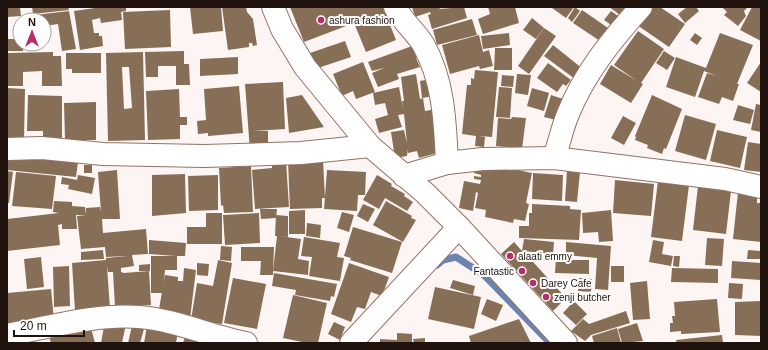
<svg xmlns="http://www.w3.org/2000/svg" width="768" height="350" viewBox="0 0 768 350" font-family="Helvetica,sans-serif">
	<rect width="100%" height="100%" fill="#fdf5f3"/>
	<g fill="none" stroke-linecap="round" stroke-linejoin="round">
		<polyline stroke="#6c84b0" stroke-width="7" points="437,265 443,260 456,257 484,275 550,343"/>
	</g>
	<g fill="#876f57" fill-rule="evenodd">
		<polygon points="7,7 20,7 21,16 7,17"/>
		<polygon points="32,7 68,7 69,10 33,14"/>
		<polygon points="102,7 126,7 126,11 121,12 122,20 101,23 100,18 92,20 94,33 99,33 99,36 102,36 103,46 80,50 74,11"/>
		<polygon points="190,7 221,7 223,31 193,34"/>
		<polygon points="222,7 246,7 247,12 253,19 257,45 253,46 252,43 249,43 249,47 228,50"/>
		<polygon points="290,7 383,7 396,40 366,52 354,23 304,42"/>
		<polygon points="412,7 442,7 439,9 464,7 467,18 432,29 428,15 431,14 430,12 415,17"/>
		<polygon points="488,7 515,7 519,23 483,34 478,19 490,14"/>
		<polygon points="553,7 574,7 566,18 552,8"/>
		<polygon points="575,7 580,11 572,22 568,18"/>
		<polygon points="609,7 629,7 623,17"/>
		<polygon points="649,7 660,7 685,24 669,47 637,25"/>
		<polygon points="687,7 696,7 699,11 685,23 678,14"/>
		<polygon points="722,7 748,7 744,11 746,16 738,26 724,15 727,12"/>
		<polygon points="752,7 761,7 761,41 740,30"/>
		<polygon points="170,10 171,47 125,49 123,12"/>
		<polygon points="582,10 611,30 603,43 573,23"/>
		<polygon points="69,11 76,49 62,51 58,24 44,26 44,20 35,20 35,15"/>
		<polygon points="611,11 621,18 614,27 604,20"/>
		<polygon points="532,18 544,28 536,39 523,30"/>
		<polygon points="472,19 477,35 437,45 433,30"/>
		<polygon points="544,28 556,36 529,74 518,66"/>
		<polygon points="638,31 664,49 641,83 643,84 631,103 600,84 611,65 637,81 614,65"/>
		<polygon points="509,33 510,45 483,49 481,36"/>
		<polygon points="695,33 702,38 697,45 690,40"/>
		<polygon points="720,33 753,45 737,84 739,84 733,101 722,97 719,104 698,97 707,73 717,76 704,71 695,97 666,87 676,57 706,68"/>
		<polygon points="479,35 483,52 489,50 493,66 480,69 479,66 450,74 442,45"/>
		<polygon points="7,39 20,39 20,44 23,44 23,51 7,51"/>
		<polygon points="345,41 351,57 315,69 310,53"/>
		<polygon points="553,45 583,69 575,79 544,56"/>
		<polygon points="412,46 421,56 416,58 420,67 397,74 399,79 378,87 372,73 384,68 372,71 368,62"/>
		<polygon points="495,48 512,48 512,70 494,70"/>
		<polygon points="184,51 184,64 189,64 190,85 176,85 176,66 158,66 158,77 146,77 145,52"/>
		<polygon points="664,51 675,58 667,70 656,63"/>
		<polygon points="53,52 53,56 61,56 62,86 42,86 42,71 23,72 23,86 8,86 7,53"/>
		<path d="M 143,52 L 145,140 L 108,141 L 106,53 ZM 122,67 L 129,67 L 132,108 L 124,109 Z"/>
		<polygon points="66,53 101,53 101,73 72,73 72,69 66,69"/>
		<polygon points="238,57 238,74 200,76 200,59"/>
		<polygon points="363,62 375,92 356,99 353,91 342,96 333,74"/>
		<polygon points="761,62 761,92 747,83"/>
		<polygon points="548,63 571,80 566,86 563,84 557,92 537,78"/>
		<polygon points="475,70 498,72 492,137 479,136 485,137 484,147 475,146 476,136 462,134 467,85 471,85 471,78 474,79"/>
		<polygon points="416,74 420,99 423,98 425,111 436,109 441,152 419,158 417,151 408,153 408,149 407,156 395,158 391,132 404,130 407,143 404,114 398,115 402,127 379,133 375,119 398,112 388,115 385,103 375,105 373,93 399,87 403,109 402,101 404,101 401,77"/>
		<polygon points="517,74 531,75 528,95 515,93"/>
		<polygon points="502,75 514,76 513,87 501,86"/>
		<polygon points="431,79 434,96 422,98 420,81"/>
		<polygon points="283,82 285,129 253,131 268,131 268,151 250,151 245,84"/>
		<polygon points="239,86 243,133 208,136 208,133 198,134 197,121 206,120 204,89"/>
		<polygon points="499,87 512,88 510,118 496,117"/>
		<polygon points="7,88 25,89 24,140 7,140"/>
		<polygon points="532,88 549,93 544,111 527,106"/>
		<polygon points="179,89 180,117 187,117 187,125 180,125 180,139 148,140 146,91"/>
		<polygon points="28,95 62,96 62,139 43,139 43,131 27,131"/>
		<polygon points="302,95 324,127 289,133 286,98"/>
		<polygon points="551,95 563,99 556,120 544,117"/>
		<polygon points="652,95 682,109 666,149 664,148 662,154 647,148 648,145 635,140 636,137 635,136"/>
		<polygon points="96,102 96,140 65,140 64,103"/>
		<polygon points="756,104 761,105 761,132 751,130"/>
		<polygon points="738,105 754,110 750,124 733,120"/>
		<polygon points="685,115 716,124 706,160 675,151"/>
		<polygon points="623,116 636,123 624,145 611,138"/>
		<polygon points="512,117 526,118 522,149 496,146 498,118 511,119"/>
		<polygon points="717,130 747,137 740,168 710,161"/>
		<polygon points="748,142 761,144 761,172 744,170"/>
		<polygon points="7,155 78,162 76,177 7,170"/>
		<polygon points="323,160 325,198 322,198 322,208 290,209 288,161"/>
		<polygon points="286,161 289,207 255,209 252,170 272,168 272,163"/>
		<polygon points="483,163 532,173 526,203 529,204 525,221 514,219 513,223 485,217 486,210 475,208 478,193 476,192 473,211 459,208 464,181 480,184 481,180 474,179 474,176 481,177 481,175 474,173 475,168"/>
		<rect x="84" y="165" width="8" height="8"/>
		<polygon points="251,166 253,212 224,213 223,205 221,206 219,168"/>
		<polygon points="117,170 120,219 102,219 103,233 146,229 148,254 132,255 134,266 121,268 121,272 124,273 149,271 151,305 115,307 113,272 108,272 107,266 110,309 75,311 72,263 106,260 106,258 127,256 106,257 105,247 81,249 77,216 86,215 86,208 100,207 101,212 98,172"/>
		<polygon points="327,170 366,172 365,195 358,195 357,211 324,209"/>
		<polygon points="567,170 580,172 577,202 565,201"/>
		<polygon points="7,171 13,172 9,203 7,203"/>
		<polygon points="16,172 56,176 52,209 12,206"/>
		<polygon points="533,173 563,175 562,201 532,199"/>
		<polygon points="185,174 186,213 152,216 152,175"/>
		<polygon points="78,175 95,178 92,194 68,189 69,185 61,184 62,177 77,180"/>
		<polygon points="218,175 218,210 189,211 188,176"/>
		<polygon points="377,175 392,184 391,186 405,194 404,196 413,202 407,211 385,198 379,209 363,200"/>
		<polygon points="615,180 654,184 651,216 613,213"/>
		<polygon points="658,181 689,185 682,241 651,237"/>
		<polygon points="698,186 731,191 726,234 693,230"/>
		<polygon points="738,192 757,194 757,203 761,203 761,242 733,239"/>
		<polygon points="54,201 72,202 72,206 85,207 86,215 76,215 77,229 62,229 62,224 58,225 60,245 7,251 7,219 59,213 53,212"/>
		<polygon points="386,201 412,216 411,218 416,220 403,242 373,225"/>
		<polygon points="363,204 375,209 368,222 357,216"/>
		<polygon points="532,204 570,206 570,209 581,210 579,240 519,238 519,226 529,226 529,213 532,213"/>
		<polygon points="260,209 277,209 276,218 261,219"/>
		<polygon points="305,210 305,234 289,234 289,211"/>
		<polygon points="611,210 613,241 599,242 598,232 583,233 582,213"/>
		<polygon points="342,212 354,215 349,232 337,228"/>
		<polygon points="206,213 222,213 222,244 187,244 187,227 206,227"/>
		<polygon points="259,213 260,243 225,245 223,215"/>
		<polygon points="276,215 288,216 288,237 279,236 301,239 298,259 309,261 308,275 273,271 277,236 275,236"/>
		<polygon points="307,223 321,225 320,238 306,236"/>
		<polygon points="353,227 402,242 392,273 350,260 351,258 344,256"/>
		<polygon points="304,237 340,243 337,257 344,258 340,281 309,276 312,257 301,256"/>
		<polygon points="707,238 724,239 722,266 705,265"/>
		<polygon points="524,239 554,242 553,254 523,251 566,298 553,311 501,254 514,242 522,251"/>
		<polygon points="149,240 186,243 185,256 177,256 177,270 165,270 163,293 151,293 151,256 175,256 149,254"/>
		<polygon points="653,240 664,242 662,254 673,256 671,266 649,262"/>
		<polygon points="566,242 611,246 608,290 595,289 597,258 566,255"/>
		<polygon points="221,246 232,247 231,261 220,260"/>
		<polygon points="241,247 274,247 273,275 260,275 261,261 241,261"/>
		<polygon points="103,250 104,259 81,260 81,252"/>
		<polygon points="748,250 761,251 761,259 747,259"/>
		<polygon points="556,256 568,256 568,260 589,260 589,274 555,273"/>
		<polygon points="674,256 680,256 679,267 673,266"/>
		<polygon points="41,257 44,287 27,289 24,259"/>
		<polygon points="218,260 232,263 222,324 191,320 197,283 213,286"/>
		<polygon points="732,261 761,263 761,280 731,278"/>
		<polygon points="197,263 209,264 208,276 197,275"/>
		<polygon points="349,263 389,277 382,296 371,292 365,309 357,307 351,322 331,314"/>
		<polygon points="150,264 150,271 139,271 139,265"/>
		<polygon points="69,266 70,306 54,307 53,267"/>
		<rect x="611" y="266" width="13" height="16"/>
		<polygon points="184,268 196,270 190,319 158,315 165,275 178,277 178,281 183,281"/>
		<polygon points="672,268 718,269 718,283 671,282"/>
		<polygon points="274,273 337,284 334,297 331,296 330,301 295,295 296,290 272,286"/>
		<polygon points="233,278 266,284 257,329 224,323"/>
		<polygon points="579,278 592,279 591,292 578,291"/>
		<polygon points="453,280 475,286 473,295 450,288"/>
		<polygon points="647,281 650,319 633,320 630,283"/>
		<polygon points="729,283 743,284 742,299 728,298"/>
		<polygon points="435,287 481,297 474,329 428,319"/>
		<polygon points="51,289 54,320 7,324 7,293"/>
		<polygon points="293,295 327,303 318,343 307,343 283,338"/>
		<polygon points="487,299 503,305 496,321 481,314"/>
		<polygon points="717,299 720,332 681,334 681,331 670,332 670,323 673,323 672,316 675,316 674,302"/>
		<polygon points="574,301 587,314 576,325 563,313"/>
		<polygon points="761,301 761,336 735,335 735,302"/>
		<polygon points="626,311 630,323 591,335 585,341 571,331 583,319 589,324"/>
		<polygon points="519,319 531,343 471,343 469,336"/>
		<polygon points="105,321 126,324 122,343 101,343"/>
		<polygon points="334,322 345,327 340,340 328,334"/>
		<polygon points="637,323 643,341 622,343 618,329"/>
		<polygon points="132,326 144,329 140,343 128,343"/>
		<polygon points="147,326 178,331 176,343 144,343"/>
		<polygon points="91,328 95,343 51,343 49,336"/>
		<polygon points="617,328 621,343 594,343 592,336"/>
		<polygon points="187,330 222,343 183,343"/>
		<polygon points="397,333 412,334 412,343 380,343 380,339 397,340"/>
		<polygon points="722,335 723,343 677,343 676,340"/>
		<polygon points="425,338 425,343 414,343 413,339"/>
	</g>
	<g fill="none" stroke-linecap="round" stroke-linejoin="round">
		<g stroke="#937265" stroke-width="24">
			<g id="minor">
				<polyline points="273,7 282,29 305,67 370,146 425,193 459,227 566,343"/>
				<path d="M 395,7 C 402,21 415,31 423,44 C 444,81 445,122 447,163"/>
				<polyline points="7,149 42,148 103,154 204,156 301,153 370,146"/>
				<path d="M 554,158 C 559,144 562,128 568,114 C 584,74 612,39 641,7"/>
				<polyline points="404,176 447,163 483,159 554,158 725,179 761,187"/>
				<path d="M 7,335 C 50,327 95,314 139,317 C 176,320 210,336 246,343"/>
				<polyline points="351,343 459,227"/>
			</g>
		</g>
		<use href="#minor" stroke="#fff" stroke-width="22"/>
	</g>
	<g fill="#b62d6b" stroke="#fff" stroke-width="1.5">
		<circle cx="321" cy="20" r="4"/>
		<circle cx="510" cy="256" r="4"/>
		<circle cx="522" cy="271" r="4"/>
		<circle cx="533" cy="283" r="4"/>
		<circle cx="546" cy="297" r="4"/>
	</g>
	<g text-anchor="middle" stroke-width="4" stroke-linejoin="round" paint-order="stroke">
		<g font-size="10" fill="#20130e" stroke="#fff" text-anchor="start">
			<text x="329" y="24">ashura fashion</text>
			<text x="518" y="260">alaati emmy</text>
			<text x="514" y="275" text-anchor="end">Fantastic</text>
			<text x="541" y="287">Darey Cafe</text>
			<text x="554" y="301">zenji butcher</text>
		</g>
	</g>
	<rect width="768" height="350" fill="none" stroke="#20130e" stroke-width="16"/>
	<g transform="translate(32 32)"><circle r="19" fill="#ffffff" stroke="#a6a19f"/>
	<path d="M0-3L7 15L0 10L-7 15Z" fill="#b62d6b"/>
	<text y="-6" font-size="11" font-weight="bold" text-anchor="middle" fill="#20130e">N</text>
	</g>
	<path d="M14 330v6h70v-6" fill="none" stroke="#20130e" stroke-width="2"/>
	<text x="20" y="330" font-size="12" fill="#20130e" stroke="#ffffff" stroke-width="3" paint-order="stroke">20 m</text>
</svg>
